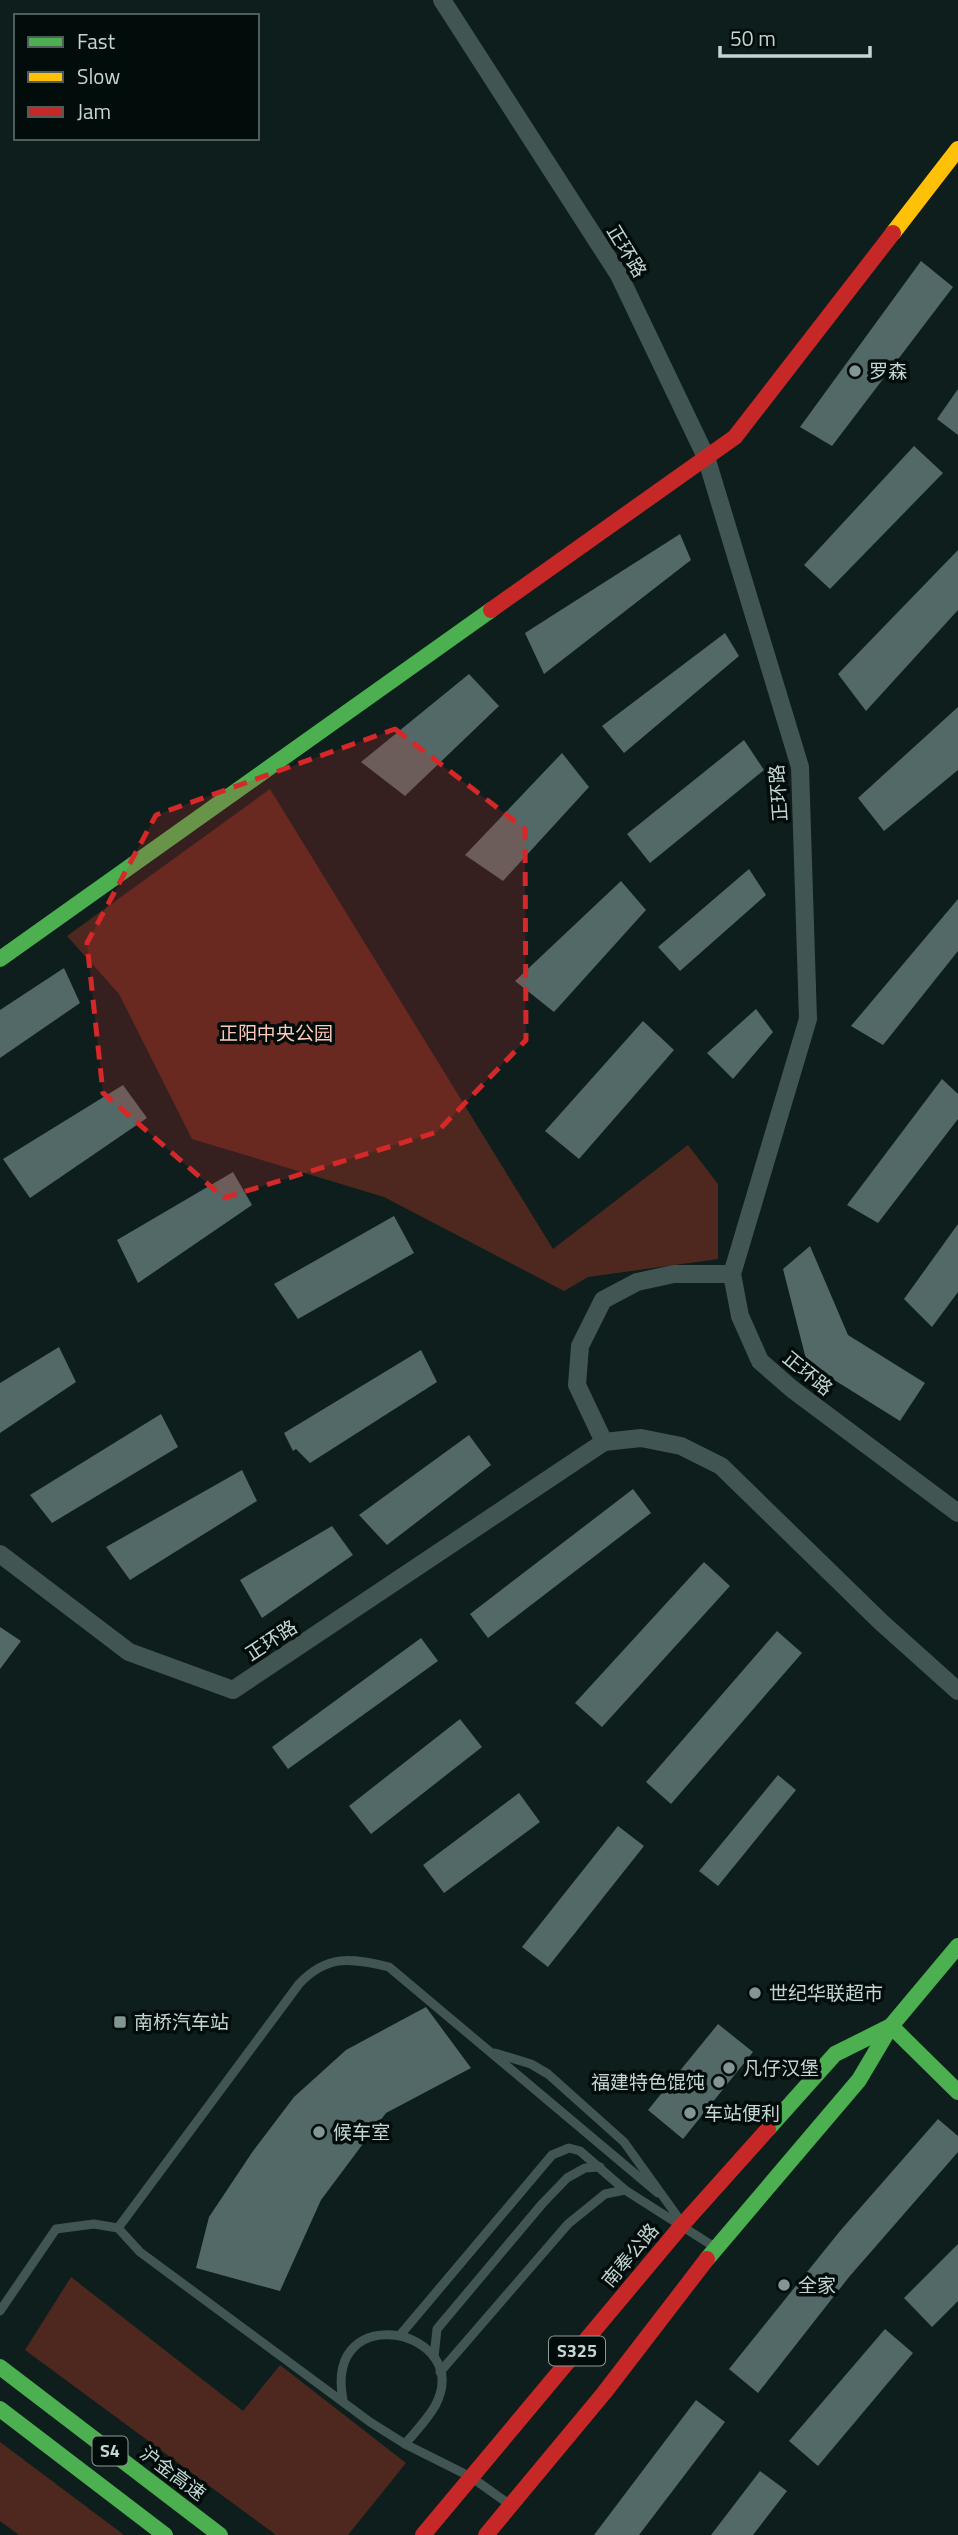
<svg xmlns="http://www.w3.org/2000/svg" width="958" height="2535" viewBox="0 0 958 2535" font-family="'Titillium Web','Noto Sans SC',sans-serif">
	<rect width="100%" height="100%" fill="#0d1e1d"/>
	<g fill="#4e281f">
		<polygon points="270,789 553,1249 688,1145 718,1184 718,1259 588,1277 564,1291 384,1197 192,1139 119,994 67,936"/>
		<polygon points="71,2277 243,2411 280,2365 406,2463 348,2535 276,2535 25,2350"/>
		<polygon points="0,2442 124,2535 19,2535 0,2521"/>
	</g>
	<g fill="#526967">
		<polygon points="921,261 953,287 832,446 800,427"/>
		<polygon points="958,389 958,435 937,419"/>
		<polygon points="914,446 943,473 830,589 804,565"/>
		<polygon points="680,534 691,560 544,674 525,633"/>
		<polygon points="958,550 958,610 866,711 838,674"/>
		<polygon points="725,633 739,656 624,753 602,726"/>
		<polygon points="469,674 499,706 405,796 361,762"/>
		<polygon points="958,707 958,770 884,831 858,798"/>
		<polygon points="744,740 764,770 650,863 627,834"/>
		<polygon points="562,753 589,787 503,881 465,855"/>
		<polygon points="749,869 766,895 680,971 658,947"/>
		<polygon points="621,881 646,910 554,1012 515,981"/>
		<polygon points="958,899 958,951 883,1045 851,1026"/>
		<polygon points="64,968 80,1003 0,1058 0,1010"/>
		<polygon points="756,1009 773,1032 733,1079 707,1053"/>
		<polygon points="643,1021 674,1050 579,1159 545,1131"/>
		<polygon points="942,1079 958,1094 958,1119 878,1223 847,1205"/>
		<polygon points="123,1085 147,1118 30,1198 3,1159"/>
		<polygon points="233,1172 252,1205 138,1283 117,1240"/>
		<polygon points="394,1216 414,1253 298,1319 274,1284"/>
		<polygon points="958,1224 958,1292 932,1327 904,1299"/>
		<polygon points="810,1246 848,1335 925,1383 900,1421 807,1363 783,1269"/>
		<polygon points="59,1347 76,1382 0,1433 0,1383"/>
		<polygon points="421,1350 437,1382 310,1463 296,1449 293,1451 284,1433"/>
		<polygon points="161,1414 178,1447 52,1523 30,1495"/>
		<polygon points="469,1435 491,1465 387,1545 359,1515"/>
		<polygon points="242,1470 257,1501 130,1580 106,1547"/>
		<polygon points="633,1489 651,1513 488,1638 470,1614"/>
		<polygon points="332,1526 353,1555 262,1618 240,1580"/>
		<polygon points="704,1562 730,1586 602,1727 575,1703"/>
		<polygon points="0,1627 21,1641 0,1669"/>
		<polygon points="777,1631 802,1653 671,1804 646,1782"/>
		<polygon points="421,1638 438,1661 288,1769 272,1747"/>
		<polygon points="460,1719 482,1747 371,1834 349,1806"/>
		<polygon points="778,1775 796,1790 718,1886 699,1871"/>
		<polygon points="519,1793 540,1822 444,1893 423,1865"/>
		<polygon points="618,1826 644,1846 548,1967 522,1947"/>
		<polygon points="426,2007 471,2068 386,2113 321,2200 280,2291 196,2268 209,2217 253,2151 294,2097 346,2050"/>
		<polygon points="718,2024 753,2052 683,2139 648,2110"/>
		<polygon points="938,2119 958,2136 958,2152 849,2277 758,2393 729,2369 840,2231"/>
		<polygon points="958,2244 958,2301 932,2327 904,2298"/>
		<polygon points="885,2329 913,2353 818,2466 789,2441"/>
		<polygon points="696,2400 725,2422 639,2535 594,2535"/>
		<polygon points="760,2471 787,2491 753,2535 711,2535"/>
	</g>
	<g fill="none" stroke-linecap="round" stroke-linejoin="round">
		<g stroke="#415553" stroke-width="9">
			<polyline points="495,2053 531,2064 548,2074 624,2142 680,2220"/>
			<path d="M 118,2228 L 299,1984 C 327,1954 352,1958 389,1967 L 658,2193"/>
			<polyline points="0,2311 56,2229 94,2224 118,2228 140,2252 370,2422 405,2444 471,2477 509,2504"/>
			<polyline points="401,2334 552,2155 569,2148 580,2151 625,2190 713,2246"/>
			<polyline points="434,2357 437,2329 542,2204 567,2178 585,2168 600,2167"/>
			<polyline points="440,2372 568,2224 605,2194 625,2190"/>
			<path d="M 343,2400 C 323,2296 476,2330 435,2406 C 427,2420 415,2432 405,2444"/>
		</g>
		<g stroke="#415553" stroke-width="18">
			<polyline points="442,0 619,275 706,457 800,767 808,1019 732,1274 740,1316 760,1361 792,1389 958,1513"/>
			<polyline points="604,1442 577,1385 580,1346 603,1300 637,1282 674,1274 732,1274"/>
			<polyline points="0,1554 129,1652 233,1690 604,1442 641,1438 681,1446 721,1466 881,1622 958,1691"/>
		</g>
		<g stroke="#4caf50" stroke-width="16">
			<polyline points="0,959 491,610"/>
			<polyline points="891,2026 958,2092"/>
			<polyline points="768,2129 835,2054 891,2026"/>
			<polyline points="707,2259 859,2080 891,2026 958,1946"/>
			<polyline points="0,2367 220,2535"/>
			<polyline points="0,2409 165,2535"/>
		</g>
		<polyline stroke="#ffc107" stroke-width="16" points="893,233 958,149"/>
		<g stroke="#c62828" stroke-width="16">
			<polyline points="491,610 735,437 893,233"/>
			<polyline points="423,2535 683,2224 768,2129"/>
			<polyline points="486,2535 604,2393 707,2259"/>
		</g>
	</g>
	<path fill="#d62828" fill-opacity="0.2" stroke="#d62828" stroke-width="5" stroke-dasharray="14 9" stroke-linejoin="round" d="M 395,729 L 525,829 L 526,1040 L 437,1132 L 224,1198 L 103,1093 L 87,943 L 156,815 Z"/>
	<g fill="#849693" stroke="#020d0b" stroke-width="2.5">
		<circle cx="855" cy="371" r="7"/>
		<circle cx="755" cy="1993" r="7"/>
		<rect x="113" y="2015" width="14" height="14" rx="3.5"/>
		<circle cx="729" cy="2068" r="7"/>
		<circle cx="719" cy="2082" r="7"/>
		<circle cx="690" cy="2113" r="7"/>
		<circle cx="319" cy="2132" r="7"/>
		<circle cx="784" cy="2285" r="7"/>
	</g>
	<g text-anchor="middle" stroke-width="7" stroke-linejoin="round" paint-order="stroke">
		<g fill="#020d0b" stroke="#8a9a97" stroke-width="2">
			<rect x="549" y="2336.5" width="56" height="29" rx="5"/>
			<rect x="92.5" y="2436.5" width="35" height="29" rx="5"/>
		</g>
		<g font-size="18" font-weight="bold" fill="#c4d6d3">
			<text x="577" y="2357">S325</text>
			<text x="110" y="2457">S4</text>
		</g>
		<g font-size="19" fill="#c4d6d3" stroke="#020d0b">
			<text transform="translate(627 251) rotate(59)" y="7">正环路</text>
			<text transform="translate(778 793) rotate(-94)" y="7">正环路</text>
			<text transform="translate(808 1373) rotate(39)" y="7">正环路</text>
			<text transform="translate(271 1640) rotate(-33)" y="7">正环路</text>
			<text transform="translate(630 2255) rotate(-50)" y="7">南奉公路</text>
			<text transform="translate(173 2473) rotate(37)" y="7">沪金高速</text>
		</g>
		<g font-size="19" fill="#c4d6d3" stroke="#020d0b" text-anchor="start">
			<text x="869" y="378">罗森</text>
			<text x="769" y="2000">世纪华联超市</text>
			<text x="134" y="2029">南桥汽车站</text>
			<text x="743" y="2075">凡仔汉堡</text>
			<text x="705" y="2089" text-anchor="end">福建特色馄饨</text>
			<text x="704" y="2120">车站便利</text>
			<text x="333" y="2139">候车室</text>
			<text x="798" y="2292">全家</text>
		</g>
		<g font-size="19" fill="#fec8b9" stroke="#020d0b">
			<text x="276" y="1040">正阳中央公园</text>
		</g>
	</g>
	<rect x="14" y="14" width="245" height="126" fill="#020d0b" stroke="#505d5b" stroke-width="2"/>
	<rect x="28" y="37" width="35" height="10" fill="#4caf50" stroke="#505d5b" stroke-width="2"/>
	<text x="77" y="49" font-size="21" fill="#c4d6d3">Fast</text>
	<rect x="28" y="72" width="35" height="10" fill="#ffc107" stroke="#505d5b" stroke-width="2"/>
	<text x="77" y="84" font-size="21" fill="#c4d6d3">Slow</text>
	<rect x="28" y="107" width="35" height="10" fill="#c62828" stroke="#505d5b" stroke-width="2"/>
	<text x="77" y="119" font-size="21" fill="#c4d6d3">Jam</text>
	<path d="M720 46v10h150v-10" fill="none" stroke="#c4d6d3" stroke-width="3.5"/>
	<text x="730" y="46" font-size="21" fill="#c4d6d3" stroke="#020d0b" stroke-width="5" paint-order="stroke">50 m</text>
</svg>
